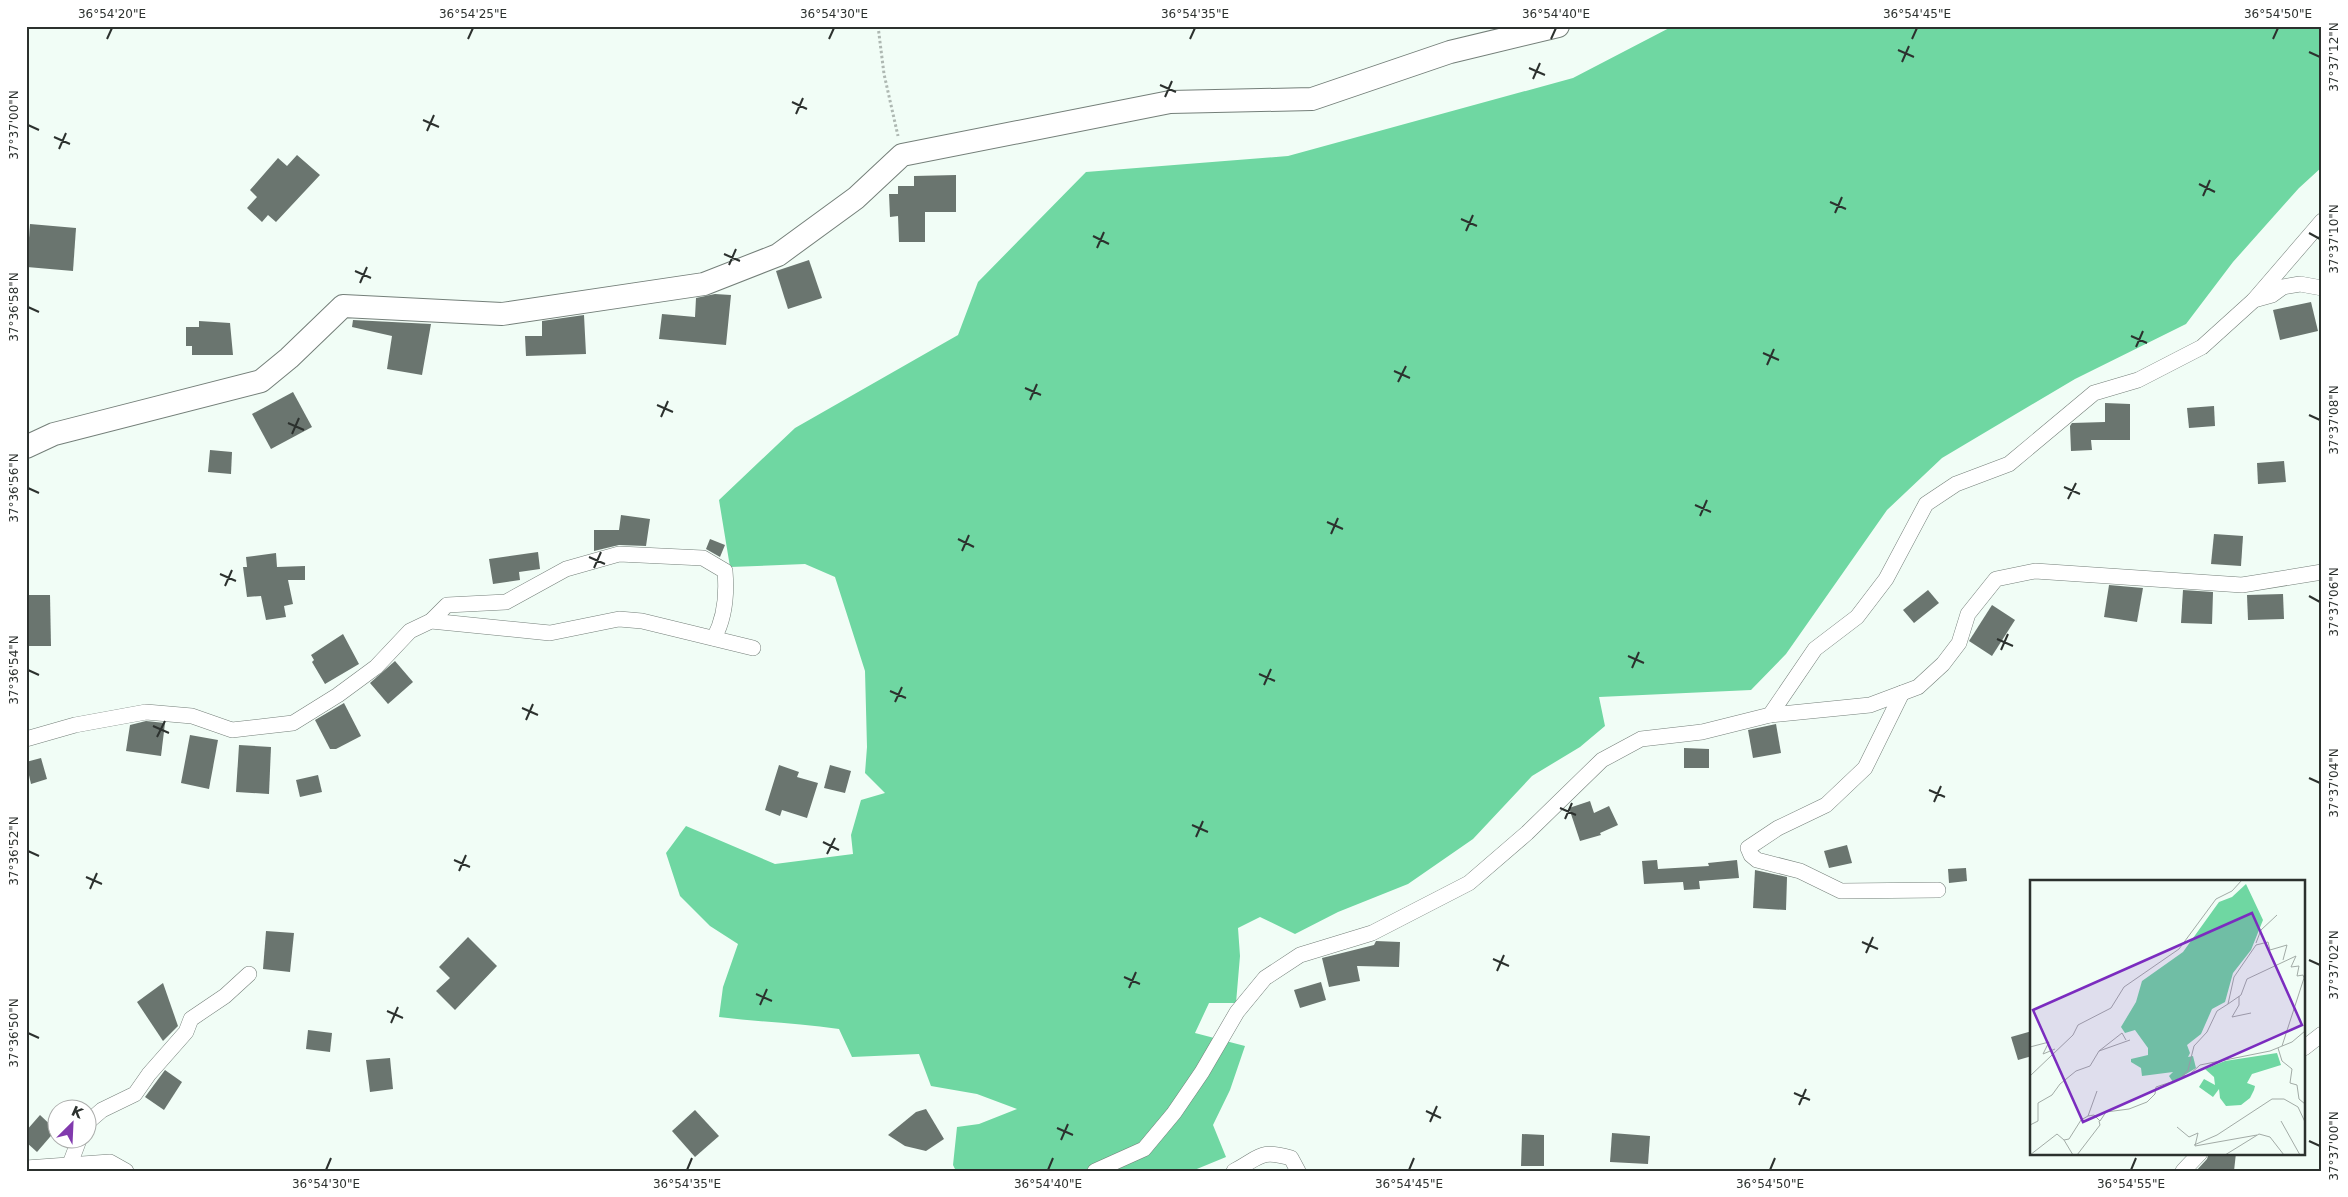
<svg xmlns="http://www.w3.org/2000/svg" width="2348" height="1197" viewBox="0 0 2348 1197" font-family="'DejaVu Sans',sans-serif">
	<rect width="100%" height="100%" fill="#f1fdf6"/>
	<path fill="#6fd7a2" d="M 1673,26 L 2322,26 L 2322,167 L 2299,188 L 2233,262 L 2186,324 L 2075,379 L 1942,458 L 1887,510 L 1786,654 L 1751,690 L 1599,697 L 1605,726 L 1580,747 L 1532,776 L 1473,839 L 1408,884 L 1338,912 L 1295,934 L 1260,917 L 1238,928 L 1240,956 L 1236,1003 L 1209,1003 L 1195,1033 L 1245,1046 L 1230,1090 L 1213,1125 L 1226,1157 L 1192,1171 L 956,1171 L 953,1165 L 957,1127 L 979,1124 L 1017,1109 L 977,1094 L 931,1086 L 919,1054 L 852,1057 L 839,1029 C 799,1023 759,1022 719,1017 L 723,987 L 738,944 L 710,926 L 680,896 L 666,853 L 686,826 L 775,864 L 853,854 L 851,835 L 861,800 L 885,793 L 865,773 L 867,747 L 865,671 L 835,577 L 805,564 L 730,567 L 719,500 L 795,428 L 958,335 L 978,282 L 1086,172 L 1288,156 L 1573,78 Z"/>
	<g fill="#6a756f">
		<polygon points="297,155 320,175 276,222 268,215 262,222 247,208 257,197 250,190 278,158 287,166"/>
		<polygon points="956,175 956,212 925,212 925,242 899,242 898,216 890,217 889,194 898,194 898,186 914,186 914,176"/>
		<polygon points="30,224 76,228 73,271 27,267"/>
		<polygon points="809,260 822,298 788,309 776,271"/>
		<polygon points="715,294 731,295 726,345 659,339 662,314 695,317 696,298"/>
		<polygon points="2311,302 2318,331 2280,340 2273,310"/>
		<polygon points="584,315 586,354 526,356 525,336 542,336 542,321"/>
		<polygon points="353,320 431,324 422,375 387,369 392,336 352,327"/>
		<polygon points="199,321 230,323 233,355 192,355 192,346 186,346 186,327 199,327"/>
		<polygon points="293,392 312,427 271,449 252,414"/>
		<polygon points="2105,403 2130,404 2130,440 2091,440 2092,450 2071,451 2070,426 2072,423 2105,422"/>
		<polygon points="2214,406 2215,426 2189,428 2187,408"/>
		<polygon points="210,450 232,452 231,474 208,472"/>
		<polygon points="2284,461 2286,482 2258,484 2257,463"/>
		<polygon points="621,515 650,519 646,546 619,545 594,551 594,530 619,530"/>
		<polygon points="2214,534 2243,536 2241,566 2211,564"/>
		<polygon points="710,539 725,545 720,557 706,549"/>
		<polygon points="538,552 540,569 519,572 520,580 493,584 489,559"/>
		<polygon points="276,553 277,567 305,566 305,580 288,580 293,604 284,606 286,617 266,620 261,596 247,597 243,567 247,567 246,557"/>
		<polygon points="2109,585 2143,588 2137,622 2104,617"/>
		<polygon points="1928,590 1939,603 1914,623 1903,610"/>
		<polygon points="2183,590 2213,592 2212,624 2181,623"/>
		<polygon points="2283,594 2284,619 2248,620 2247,595"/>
		<polygon points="26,595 50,595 51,646 26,646"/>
		<polygon points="1992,605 2015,620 1992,656 1969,641"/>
		<polygon points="343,634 359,664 325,684 312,662 314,660 311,655"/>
		<polygon points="395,661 413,682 388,704 370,683"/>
		<polygon points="344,703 361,736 336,749 330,749 315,720"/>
		<polygon points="146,721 165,723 161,756 126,751 130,725"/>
		<polygon points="1776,724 1781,753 1753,758 1748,730"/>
		<polygon points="190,735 218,740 209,789 181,783"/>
		<polygon points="239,745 271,747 269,794 236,792"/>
		<polygon points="1684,748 1709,749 1709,768 1684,768"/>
		<polygon points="41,758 47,779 31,784 26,762"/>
		<polygon points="779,765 799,772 797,777 818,783 807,818 782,810 780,816 765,810"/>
		<polygon points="830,765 851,771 845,793 824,788"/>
		<polygon points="318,775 322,792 300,797 296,780"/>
		<polygon points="1590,801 1594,813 1609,806 1618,825 1600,833 1601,835 1580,841 1569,808"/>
		<polygon points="1847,845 1852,863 1829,868 1824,851"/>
		<polygon points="1657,860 1658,869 1709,866 1708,863 1737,860 1739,878 1699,881 1700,889 1684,890 1683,882 1644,884 1642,861"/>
		<polygon points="1966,868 1967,881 1949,883 1948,869"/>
		<polygon points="1755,870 1787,877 1786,910 1753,908"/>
		<polygon points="266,931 294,933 290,972 263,969"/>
		<polygon points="468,937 497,966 455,1010 436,991 450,978 439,967"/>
		<polygon points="1376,941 1400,942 1399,967 1357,966 1360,981 1329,987 1322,958 1374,945"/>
		<polygon points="1321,982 1326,1000 1300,1008 1294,990"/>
		<polygon points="163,983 178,1026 163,1041 137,1002"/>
		<polygon points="308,1030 332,1033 330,1052 306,1049"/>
		<polygon points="2032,1031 2032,1056 2018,1060 2011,1037"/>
		<polygon points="390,1058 393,1089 370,1092 366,1060"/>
		<polygon points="165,1070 182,1082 164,1110 145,1097"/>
		<polygon points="926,1109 944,1139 926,1151 905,1146 888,1135 916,1112"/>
		<polygon points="695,1110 719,1136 695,1157 672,1131"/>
		<polygon points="40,1115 56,1130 37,1152 26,1142 26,1131"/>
		<polygon points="1612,1133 1650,1136 1648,1164 1610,1162"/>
		<polygon points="1522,1134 1544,1135 1544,1166 1521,1166"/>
		<polygon points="2209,1153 2236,1153 2234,1171 2196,1171 2207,1159"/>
	</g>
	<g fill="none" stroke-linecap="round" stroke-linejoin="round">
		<g stroke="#747f79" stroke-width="16">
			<g id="street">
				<polyline points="2254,300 2322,221"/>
				<path d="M 431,621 L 447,605 L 506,602 L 566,569 L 619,554 L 703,558 L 725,571 C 727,594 725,618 714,638"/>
				<polyline points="1902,693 1865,768 1826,805 1778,828 1748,848 1751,855 1757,860 1800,871 1841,891 1938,890"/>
				<polyline points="1770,715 1870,705 1918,687 1943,664 1959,643 1968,614 1996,579 2035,571 2242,585 2322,572"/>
				<polyline points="26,739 75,725 146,712 192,716 232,730 293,723 338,695 376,667 410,631 431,621 550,633 619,619 642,621 753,648"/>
				<polyline points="2304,1048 2322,1034"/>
				<polyline points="88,1122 102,1110 135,1094 149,1074 186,1032 191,1019 225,996 249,974"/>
				<polyline points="70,1164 79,1140"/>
				<polyline points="26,1168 110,1162 126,1171"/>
				<polyline points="1095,1171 1144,1149 1174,1113 1202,1072 1237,1012 1265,978 1300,955 1372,933 1469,883 1527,833 1602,760 1641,739 1702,732 1770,715 1815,649 1857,617 1886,579 1926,504 1956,484 2009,464 2094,393 2138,380 2202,347 2254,300 2272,295 2283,287 2300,284 2322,288"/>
				<path d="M 1234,1171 C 1261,1157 1259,1149 1291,1158 L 1298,1171"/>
				<polyline points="2183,1171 2200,1153"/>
			</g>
		</g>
		<g stroke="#747f79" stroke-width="24">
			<polyline id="secondary" points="26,447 54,434 261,381 289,358 343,306 502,314 704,284 778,255 856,198 902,155 1170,102 1312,99 1450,52 1558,26"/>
		</g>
		<polyline stroke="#aeb8b2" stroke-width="3" stroke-dasharray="2.5 2.5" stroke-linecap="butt" points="878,26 884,74 898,136"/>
		<use href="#street" stroke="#fff" stroke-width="15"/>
		<use href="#secondary" stroke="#fff" stroke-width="22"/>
	</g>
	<path fill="none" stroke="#2c312e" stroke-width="2" d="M 107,39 L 112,28M 468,39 L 473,28M 829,39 L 834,28M 1190,39 L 1195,28M 1551,39 L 1556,28M 1912,39 L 1917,28M 2273,39 L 2278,28M 1898,50 L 1914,57M 2309,52 L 2320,57M 1902,62 L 1909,46M 1529,68 L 1545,75M 1533,79 L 1540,63M 1160,85 L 1176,92M 1165,97 L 1172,81M 792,102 L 807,109M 796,114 L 803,98M 423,120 L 439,127M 28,125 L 39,130M 427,131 L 434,115M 54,137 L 70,144M 59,149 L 66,133M 2199,184 L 2215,192M 2203,196 L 2210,180M 1830,202 L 1846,209M 1835,213 L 1842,197M 1461,219 L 1477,226M 1466,231 L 1473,215M 2309,233 L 2320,239M 1093,236 L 1109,244M 1097,248 L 1104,232M 724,254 L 740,261M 729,265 L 736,249M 355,271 L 371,278M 360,283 L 367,267M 28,307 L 39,312M 2131,336 L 2147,343M 2136,347 L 2143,331M 1763,353 L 1779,360M 1767,365 L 1774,349M 1394,371 L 1410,378M 1398,382 L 1406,366M 1025,388 L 1041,395M 1030,400 L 1037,384M 657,405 L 673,412M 2309,415 L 2320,420M 661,417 L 668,401M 288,423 L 304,430M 292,434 L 299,418M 2064,487 L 2080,494M 28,488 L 39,493M 2068,499 L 2076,483M 1695,505 L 1711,512M 1700,516 L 1707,500M 1327,522 L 1343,529M 1331,534 L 1338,518M 958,539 L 974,547M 962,551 L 969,535M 589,557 L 605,564M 594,568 L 601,552M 220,574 L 236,581M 225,586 L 232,570M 2309,596 L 2320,602M 1997,639 L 2013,646M 2001,650 L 2008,634M 1628,656 L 1644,663M 1632,668 L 1639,652M 28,670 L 39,675M 1259,674 L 1275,681M 1264,685 L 1271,669M 890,691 L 906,698M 895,702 L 902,687M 522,708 L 538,715M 526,720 L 533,704M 153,726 L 169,733M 157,737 L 165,721M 2309,778 L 2320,783M 1929,790 L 1945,797M 1934,802 L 1941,786M 1560,808 L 1576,815M 1565,819 L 1572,803M 1192,825 L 1208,832M 1196,837 L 1203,821M 823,842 L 839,850M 28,851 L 39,856M 827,854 L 835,838M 454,860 L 470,867M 459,871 L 466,855M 86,877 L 102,884M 90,889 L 97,873M 1862,942 L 1878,949M 1866,953 L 1873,937M 1493,959 L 1509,966M 2309,960 L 2320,965M 1497,971 L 1504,955M 1124,977 L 1140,984M 1129,988 L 1136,972M 756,994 L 772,1001M 760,1005 L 767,989M 387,1011 L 403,1018M 391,1023 L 398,1007M 28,1033 L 39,1038M 1794,1093 L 1810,1100M 1799,1105 L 1806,1089M 1426,1111 L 1441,1118M 1430,1122 L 1437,1106M 1057,1128 L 1073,1135M 1061,1140 L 1068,1124M 2309,1141 L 2320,1146M 326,1170 L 331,1158M 687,1170 L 692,1158M 1048,1170 L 1053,1158M 1409,1170 L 1414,1158M 1770,1170 L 1775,1158M 2131,1170 L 2136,1158"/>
	<g transform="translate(2030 880)">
		<rect width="275" height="275" fill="#f1fdf6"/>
		<path d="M 216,4 L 233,40 L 221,70 L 203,93 L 195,122 L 182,129 L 171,154 L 157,165 L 160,173 L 158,177 L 163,176 L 166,188 L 143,202 L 139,196 L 143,192 L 112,196 L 111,188 L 101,182 L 101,179 L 118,175 L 118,168 L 105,150 L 95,153 L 91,147 L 106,122 L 112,101 L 153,72 L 189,22 L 202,17 ZM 247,173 L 251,185 L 222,194 L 217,203 L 225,206 L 224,210 L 220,218 L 211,225 L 196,226 L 190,218 L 189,209 L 183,217 L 169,207 L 174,199 L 185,205 L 184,197 L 175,189 L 195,181 Z" fill="#6fd7a2"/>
		<path fill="none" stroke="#a2aba6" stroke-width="1" d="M 226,63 L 231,50 L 247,35M 209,116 L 209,125 L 202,137 L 221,133M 198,124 L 211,115 L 217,99 L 266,76 L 261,87 L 269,86 L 267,96 L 273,95 L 274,98 L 252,166M 0,167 L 19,162 L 13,174 L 25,169M 248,168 L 252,181 L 262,189 L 260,203 L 267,205 L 269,219 L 275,224M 69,171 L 92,153 L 96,160M 0,196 L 43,155 L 48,145 L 81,128 L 94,107 L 149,69 L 186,19 L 202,11 L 212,0M 153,196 L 159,195 L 170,185 L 240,171 L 262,162 L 275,151M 58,236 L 67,211M 251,241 L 270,275M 0,245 L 8,241 L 8,223 L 22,215 L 30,204 L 46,191 L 60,186 L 69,171 L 100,160M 147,247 L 159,257 L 168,253 L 165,266 L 227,255M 34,260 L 43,275M 164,265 L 187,255 L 242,219 L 254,219 L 268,227 L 275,242M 0,275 L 27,254 L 34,260 L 39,259 L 51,240 L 58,236 L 64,235 L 70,241 L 76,232 L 99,229 L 117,222 L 125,214 L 126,207 L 150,199 L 158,190 L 164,166 L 177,152 L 187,131 L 198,124 L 204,97 L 226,65 L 238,62 L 240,70 L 257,65 L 253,80M 47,275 L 70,245 L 69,241M 195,275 L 229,254 L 240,257 L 254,275"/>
		<path fill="#7b2cbf" fill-opacity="0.15" stroke="#7b2cbf" stroke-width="2.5" d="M 222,33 L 272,145 L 53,242 L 3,130 Z"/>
		<rect width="275" height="275" fill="none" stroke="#2c312e" stroke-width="2.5"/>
	</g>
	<rect width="2348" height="1197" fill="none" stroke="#ffffff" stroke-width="55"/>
	<g transform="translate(72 1124) rotate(24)"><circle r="24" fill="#ffffff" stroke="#abadab"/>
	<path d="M0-4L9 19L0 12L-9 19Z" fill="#813aad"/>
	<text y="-8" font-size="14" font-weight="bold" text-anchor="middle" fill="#2c312e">K</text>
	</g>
	<rect x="28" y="28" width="2292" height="1142" fill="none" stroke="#2c312e" stroke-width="2"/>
	<g font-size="12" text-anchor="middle" fill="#2c312e">
		<text x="112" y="18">36°54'20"E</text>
		<text x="473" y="18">36°54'25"E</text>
		<text x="834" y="18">36°54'30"E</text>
		<text x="1195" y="18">36°54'35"E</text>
		<text x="1556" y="18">36°54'40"E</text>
		<text x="1917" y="18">36°54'45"E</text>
		<text x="2278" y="18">36°54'50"E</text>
		<text transform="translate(2334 57) rotate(-90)" y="4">37°37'12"N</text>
		<text transform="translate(14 125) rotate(-90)" y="4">37°37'00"N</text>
		<text transform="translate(2334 239) rotate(-90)" y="4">37°37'10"N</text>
		<text transform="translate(14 307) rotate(-90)" y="4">37°36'58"N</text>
		<text transform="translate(2334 420) rotate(-90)" y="4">37°37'08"N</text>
		<text transform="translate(14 488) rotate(-90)" y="4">37°36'56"N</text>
		<text transform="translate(2334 602) rotate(-90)" y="4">37°37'06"N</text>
		<text transform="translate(14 670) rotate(-90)" y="4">37°36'54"N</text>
		<text transform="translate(2334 783) rotate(-90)" y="4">37°37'04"N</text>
		<text transform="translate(14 851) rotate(-90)" y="4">37°36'52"N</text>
		<text transform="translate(2334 965) rotate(-90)" y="4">37°37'02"N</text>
		<text transform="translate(14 1033) rotate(-90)" y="4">37°36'50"N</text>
		<text transform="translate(2334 1146) rotate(-90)" y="4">37°37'00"N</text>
		<text x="326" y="1188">36°54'30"E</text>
		<text x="687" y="1188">36°54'35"E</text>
		<text x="1048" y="1188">36°54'40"E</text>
		<text x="1409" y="1188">36°54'45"E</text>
		<text x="1770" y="1188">36°54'50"E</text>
		<text x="2131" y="1188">36°54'55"E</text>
	</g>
</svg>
